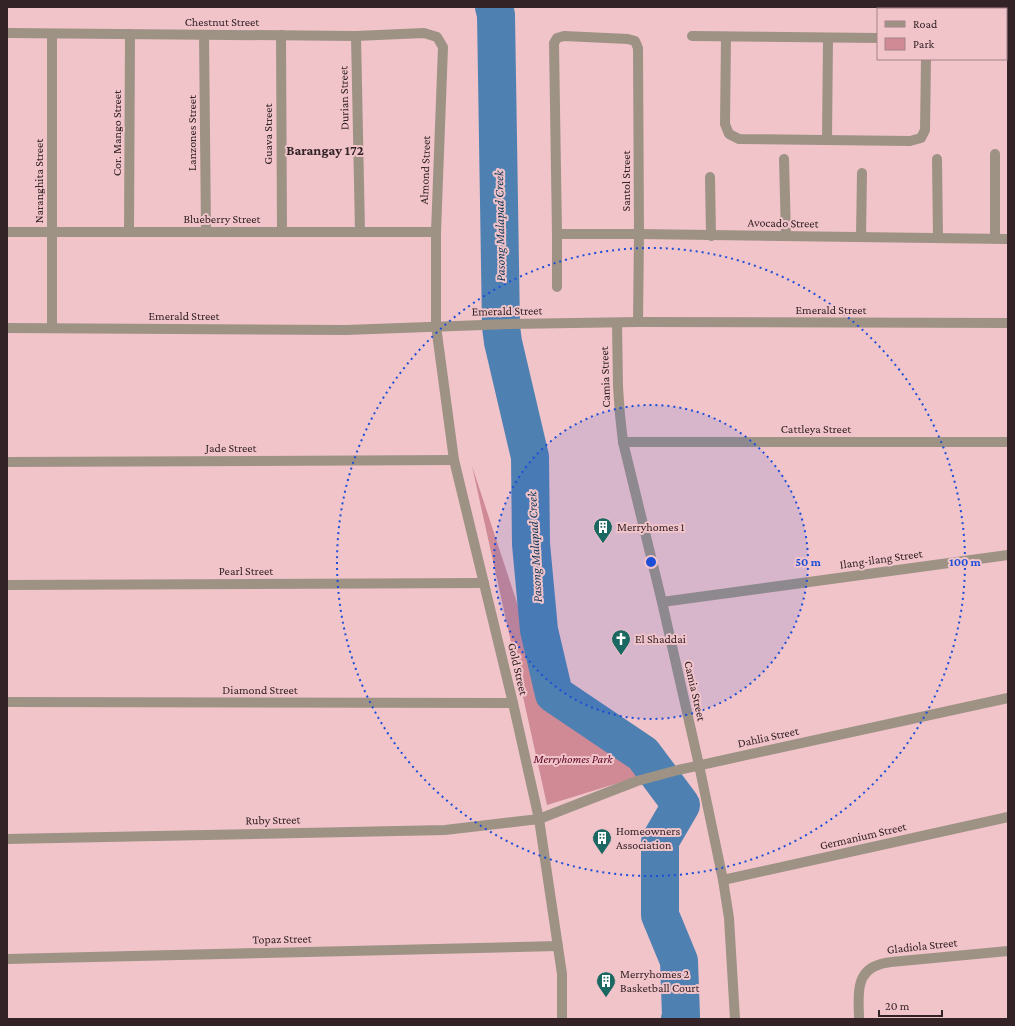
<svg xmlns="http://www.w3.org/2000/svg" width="1015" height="1026" viewBox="0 0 1015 1026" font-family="'Crimson Pro',serif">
	<rect width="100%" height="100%" fill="#f1c4ca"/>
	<polygon fill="#cf8a95" points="472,466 550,703 616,743 635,756 644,775 547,805"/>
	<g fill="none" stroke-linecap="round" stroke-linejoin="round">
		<polyline stroke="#4e81b2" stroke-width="38" points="494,7 496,15 501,327 503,342 530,457 531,544 539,630 554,694 643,754 681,805 660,841 660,915 679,961 681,1016 680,1019"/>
		<g stroke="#9e9285" stroke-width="10">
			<polyline points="995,154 995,239"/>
			<polyline points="784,159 786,236"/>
			<polyline points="937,159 938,238"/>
			<polyline points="710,177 711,236"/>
			<polyline points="861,237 862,173"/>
		</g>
		<g stroke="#9e9285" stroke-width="10">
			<polyline points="204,35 206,232"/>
			<polyline points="281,35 282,232"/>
			<polyline points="356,36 360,232"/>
			<polyline points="129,232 130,34"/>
		</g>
		<g stroke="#9e9285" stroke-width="10">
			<polyline points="7,33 356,36 424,33 437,37 443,47 436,232 436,326 454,460 513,703 539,819 562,974 562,1019"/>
			<polyline points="52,34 52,328"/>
			<polyline points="692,36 878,38"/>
			<polyline points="726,37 725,124 729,134 739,139 910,141 921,138 925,130 926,59"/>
			<polyline points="1006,39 1008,39"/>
			<polyline points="827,139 828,38"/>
			<polyline points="7,232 436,232"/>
			<polyline points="557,234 639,234 1008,239"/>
			<polyline points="557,287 557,234 554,43 557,38 564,36 628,39 635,41 638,48 639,234 638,322"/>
			<polyline points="617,323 618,387 620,415 623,442 662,602 699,765 723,880 729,918 735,1019"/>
			<polyline points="7,328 346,330 510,324 638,322 1008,323"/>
			<polyline points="623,442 1008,442"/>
			<polyline points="7,462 454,460"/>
			<polyline points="7,585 484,583"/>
			<polyline points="662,602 1008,555"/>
			<polyline points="7,702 513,703"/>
			<polyline points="7,839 445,830 539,819 637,781 678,770 1008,698"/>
			<polyline points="723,880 1008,817"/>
			<polyline points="7,959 558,946"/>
			<path d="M 859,1019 C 859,999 854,973 878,965 C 882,963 887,963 891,962 L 1008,951"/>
		</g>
	</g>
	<circle cx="651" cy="562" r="157" fill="#1d4ed8" fill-opacity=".12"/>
	<g fill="none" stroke="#1d4ed8" stroke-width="2" stroke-dasharray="2 4">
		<circle cx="651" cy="562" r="157"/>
		<circle cx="651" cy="562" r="314"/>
	</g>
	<defs>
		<g id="building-pin" transform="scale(1)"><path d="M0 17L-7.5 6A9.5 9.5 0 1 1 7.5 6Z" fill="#1b6762" stroke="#f1c4ca"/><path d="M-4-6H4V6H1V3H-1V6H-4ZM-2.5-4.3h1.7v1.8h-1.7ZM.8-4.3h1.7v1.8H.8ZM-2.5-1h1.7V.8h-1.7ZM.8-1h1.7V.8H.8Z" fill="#fff"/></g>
		<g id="church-pin" transform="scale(1)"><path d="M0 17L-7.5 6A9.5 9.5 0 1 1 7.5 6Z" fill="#1b6762" stroke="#f1c4ca"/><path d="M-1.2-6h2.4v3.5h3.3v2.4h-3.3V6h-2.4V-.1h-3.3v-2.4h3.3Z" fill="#fff"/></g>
	</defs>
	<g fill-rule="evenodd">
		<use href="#building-pin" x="603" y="527"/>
		<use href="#church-pin" x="621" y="639"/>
		<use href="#building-pin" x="602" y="838"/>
		<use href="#building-pin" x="606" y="981"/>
	</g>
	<g text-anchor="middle" stroke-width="4" stroke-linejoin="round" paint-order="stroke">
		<g font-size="12" fill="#342326" stroke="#f1c4ca">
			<text x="222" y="26">Chestnut Street</text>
			<text transform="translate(344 98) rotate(-91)" y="4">Durian Street</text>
			<text transform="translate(117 133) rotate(-90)" y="4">Cor. Mango Street</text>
			<text transform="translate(192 133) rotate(-90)" y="4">Lanzones Street</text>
			<text transform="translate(268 134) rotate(-90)" y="4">Guava Street</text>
			<text transform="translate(425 170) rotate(-88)" y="4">Almond Street</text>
			<text transform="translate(39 181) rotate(-90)" y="4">Naranghita Street</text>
			<text transform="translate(626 181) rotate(-90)" y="4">Santol Street</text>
			<text x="222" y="223">Blueberry Street</text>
			<text transform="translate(783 223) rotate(1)" y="4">Avocado Street</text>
			<text x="831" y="314">Emerald Street</text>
			<text transform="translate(507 311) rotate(-1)" y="4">Emerald Street</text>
			<text x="184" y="320">Emerald Street</text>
			<text transform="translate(605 377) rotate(-92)" y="4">Camia Street</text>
			<text x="816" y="433">Cattleya Street</text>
			<text x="231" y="452">Jade Street</text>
			<text transform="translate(881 559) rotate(-8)" y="4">Ilang-ilang Street</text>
			<text x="246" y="575">Pearl Street</text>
			<text transform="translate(518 669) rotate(77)" y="4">Gold Street</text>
			<text x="260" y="694">Diamond Street</text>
			<text transform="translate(695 691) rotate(77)" y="4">Camia Street</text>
			<text transform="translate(768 737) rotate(-12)" y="4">Dahlia Street</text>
			<text transform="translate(273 820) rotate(-1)" y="4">Ruby Street</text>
			<text transform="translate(863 836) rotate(-13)" y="4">Germanium Street</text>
			<text transform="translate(282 939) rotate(-1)" y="4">Topaz Street</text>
			<text transform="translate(922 946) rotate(-6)" y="4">Gladiola Street</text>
		</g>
		<g font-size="12" fill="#342326" stroke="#f1c4ca" text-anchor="start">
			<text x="617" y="531">Merryhomes 1</text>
			<text x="635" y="643">El Shaddai</text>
			<text x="616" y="835">Homeowners<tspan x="616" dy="14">Association</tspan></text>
			<text x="620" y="978">Merryhomes 2<tspan x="620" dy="14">Basketball Court</tspan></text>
		</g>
		<g font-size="12" font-style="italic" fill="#5c0022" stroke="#f1c4ca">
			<text x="573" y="763">Merryhomes Park</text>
		</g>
		<g font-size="13" font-style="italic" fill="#11385a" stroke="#f1c4ca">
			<text transform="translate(499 226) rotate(-91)" y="5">Pasong Malapad Creek</text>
			<text transform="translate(534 547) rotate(-93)" y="5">Pasong Malapad Creek</text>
		</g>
		<g font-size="14" font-weight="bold" fill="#342326" stroke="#f1c4ca">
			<text x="325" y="155">Barangay 172</text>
		</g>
	</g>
	<circle cx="651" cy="562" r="6" fill="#1d4ed8" stroke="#f1c4ca" stroke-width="2"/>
	<g font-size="12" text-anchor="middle" font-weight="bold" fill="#1d4ed8" stroke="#f1c4ca" stroke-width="4" stroke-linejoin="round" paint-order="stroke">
		<text x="808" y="566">50 m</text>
		<text x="965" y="566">100 m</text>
	</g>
	<rect width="1015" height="1026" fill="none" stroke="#342326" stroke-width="16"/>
	<rect x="877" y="8" width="130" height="52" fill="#f1c4ca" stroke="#a58488"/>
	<rect x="885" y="21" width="20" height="6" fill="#9e9285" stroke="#a58488"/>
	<text x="913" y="28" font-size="12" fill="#342326">Road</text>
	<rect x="885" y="38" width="20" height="12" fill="#cf8a95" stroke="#a58488"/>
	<text x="913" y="48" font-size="12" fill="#342326">Park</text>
	<path d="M879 1010v6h63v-6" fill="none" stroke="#342326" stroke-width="2"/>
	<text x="885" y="1010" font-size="12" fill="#342326" stroke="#f1c4ca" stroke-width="3" paint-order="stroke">20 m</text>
</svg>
